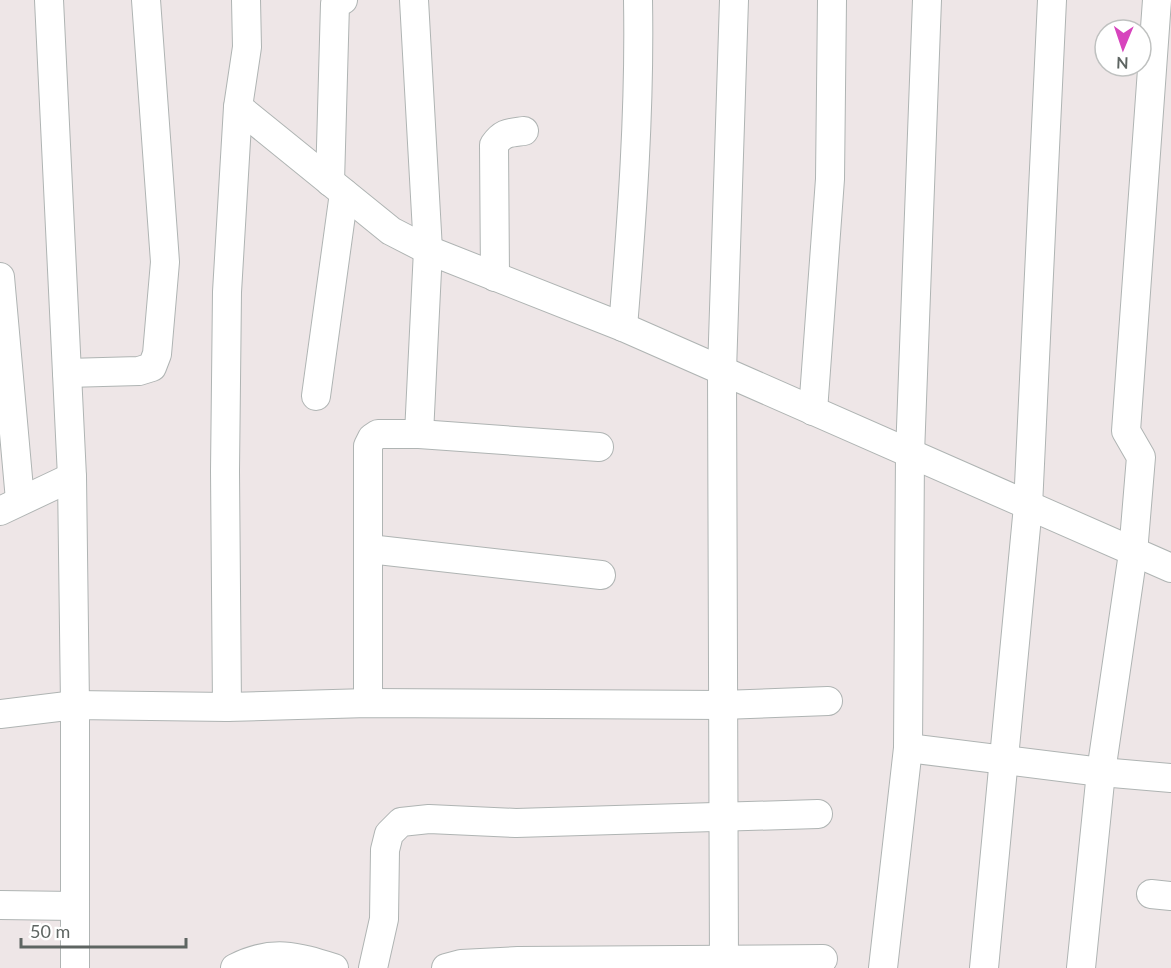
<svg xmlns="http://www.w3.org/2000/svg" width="1171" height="968" viewBox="0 0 1171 968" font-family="Lato,sans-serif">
	<rect width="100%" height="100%" fill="#eee6e7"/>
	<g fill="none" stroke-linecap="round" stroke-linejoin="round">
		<g stroke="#afb4b3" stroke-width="30">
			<g id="minor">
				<polyline points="49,0 72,477 75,705 75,968"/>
				<polyline points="414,0 428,250 419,434"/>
				<polyline points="238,107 391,231 428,250 623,327 1171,568"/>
				<polyline points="330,182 335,4 343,0"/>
				<polyline points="0,277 20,500"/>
				<path d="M 495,277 L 494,145 C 503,132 509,133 524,131"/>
				<path d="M 623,327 C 632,218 640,110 638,0"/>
				<polyline points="67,373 139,371 152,367 157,354 165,262 146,0"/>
				<polyline points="316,396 344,193"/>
				<polyline points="813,411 830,179 832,0"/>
				<polyline points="0,511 72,477"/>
				<polyline points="369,549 601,575"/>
				<polyline points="368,703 368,446 372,438 378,434 419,434 599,447"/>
				<polyline points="227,707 225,471 227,292 238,107 247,47 246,0"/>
				<polyline points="0,714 75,705 227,707 368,703 722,705 828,701"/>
				<polyline points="908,748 1101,772 1171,778"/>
				<polyline points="1151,894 1171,896"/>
				<polyline points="0,905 75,906"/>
				<path d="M 235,968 C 272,949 296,956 334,968"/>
				<polyline points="373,968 384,919 385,850 389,834 401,822 429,819 516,823 818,814"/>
				<polyline points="446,968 461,964 518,961 823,959"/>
				<polyline points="724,968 722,371 734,0"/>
				<polyline points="883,968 908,748 910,454 927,0"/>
				<polyline points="984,968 1028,506 1052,0"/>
				<polyline points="1081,968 1101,772 1133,553 1141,457 1126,431 1157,0"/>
			</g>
		</g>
		<use href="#minor" stroke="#fff" stroke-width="28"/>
	</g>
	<g transform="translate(1123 48) rotate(182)"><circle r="28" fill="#ffffff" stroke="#bfc1c0" stroke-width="1.5"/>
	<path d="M0-4.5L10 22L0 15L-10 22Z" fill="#d744bd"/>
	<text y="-9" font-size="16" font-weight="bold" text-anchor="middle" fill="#5e6562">N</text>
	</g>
	<path d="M21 938v9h165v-9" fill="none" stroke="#5e6562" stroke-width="3"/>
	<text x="30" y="938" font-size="18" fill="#5e6562" stroke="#ffffff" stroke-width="4.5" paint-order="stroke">50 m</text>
</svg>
